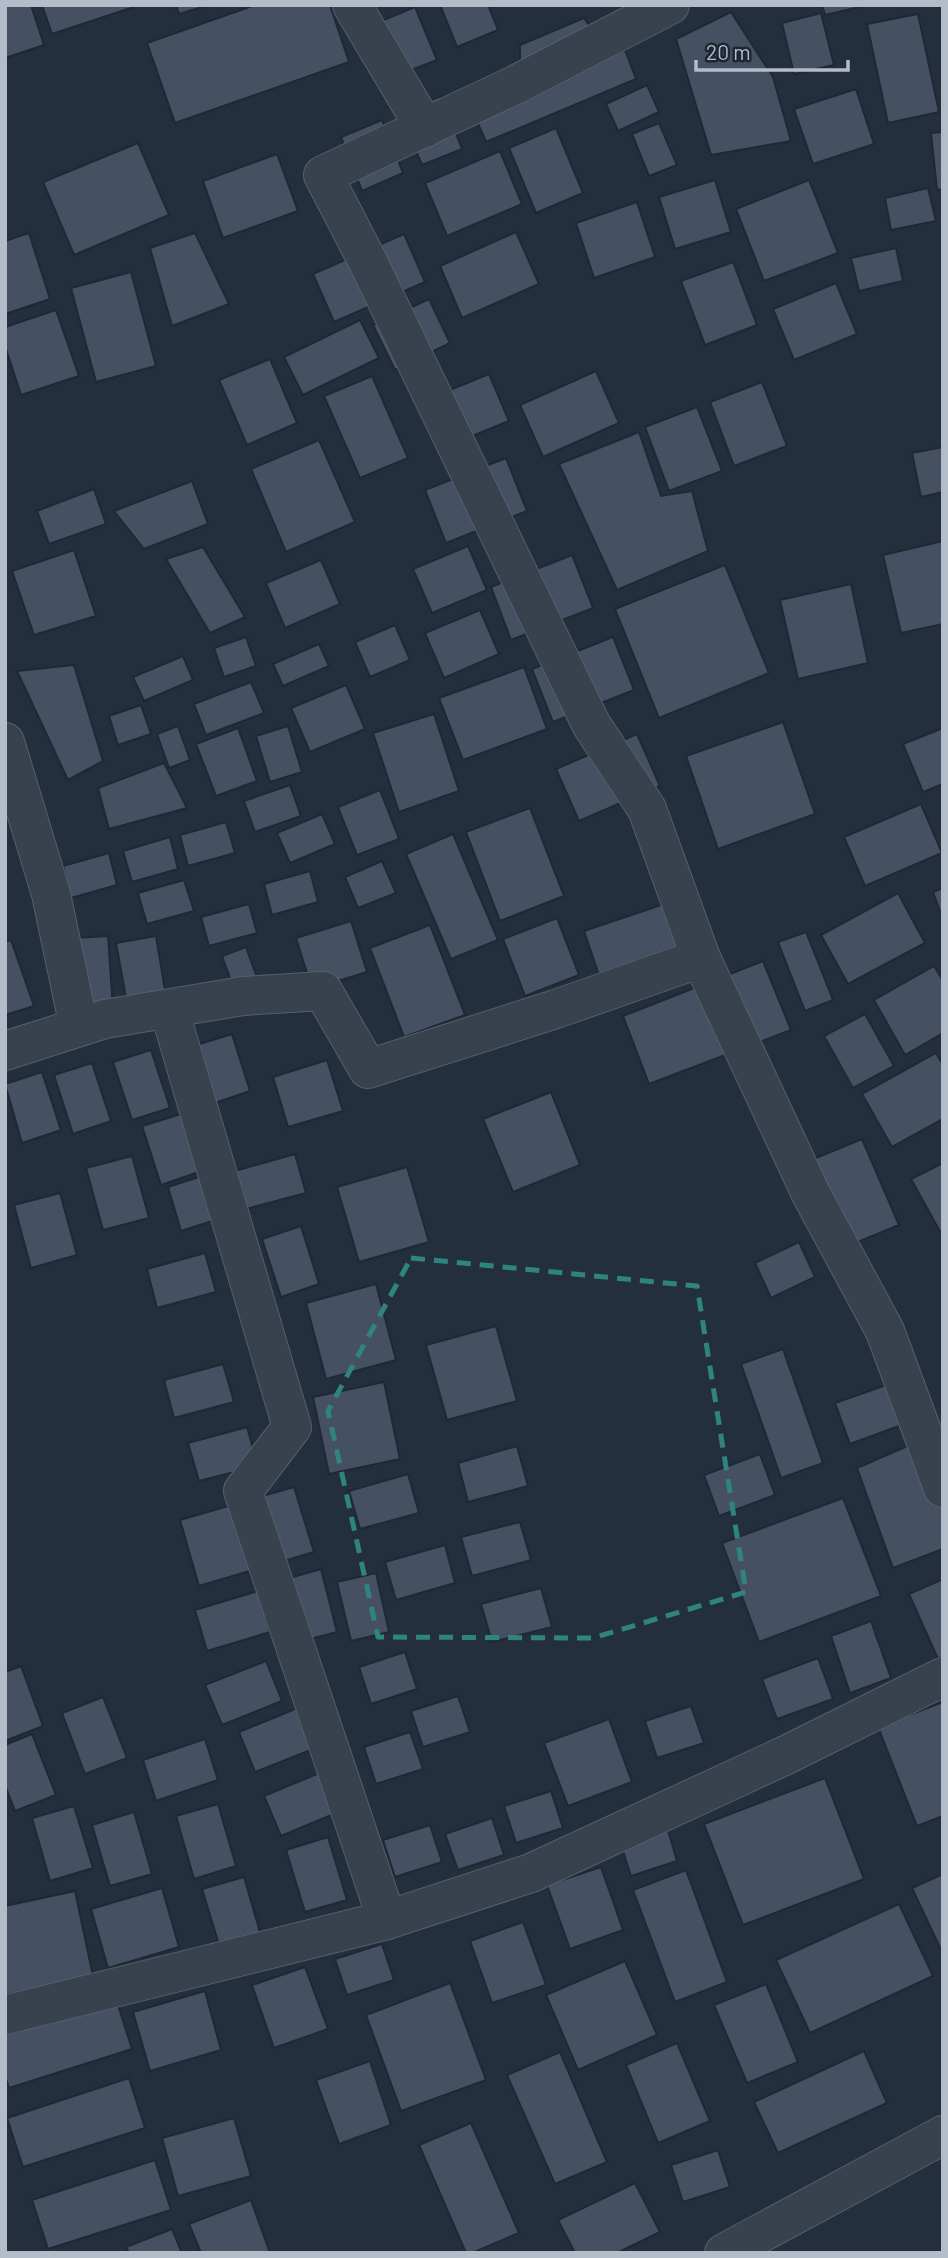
<svg xmlns="http://www.w3.org/2000/svg" width="948" height="2258" viewBox="0 0 948 2258" font-family="Barlow,sans-serif">
	<rect width="100%" height="100%" fill="#242f3e"/>
	<g fill="#455162" stroke="#1f2835" stroke-width="2">
		<polygon points="9,5 31,5 44,45 5,58 5,7"/>
		<polygon points="42,5 134,5 134,7 52,34"/>
		<polygon points="176,5 209,5 179,14"/>
		<polygon points="255,5 330,5 349,62 175,123 147,43"/>
		<polygon points="440,5 488,5 498,30 457,47"/>
		<polygon points="822,5 864,5 864,6 825,15"/>
		<polygon points="415,7 437,60 396,76 374,24"/>
		<polygon points="731,12 773,77 791,141 711,155 676,39"/>
		<polygon points="821,13 834,65 794,74 782,23"/>
		<polygon points="918,14 939,112 888,123 867,24"/>
		<polygon points="584,18 595,34 520,74 520,45"/>
		<polygon points="625,50 636,79 486,142 474,114"/>
		<polygon points="647,85 659,112 618,131 606,104"/>
		<polygon points="856,89 874,144 813,164 794,109"/>
		<polygon points="441,96 462,149 422,165 400,113"/>
		<polygon points="382,120 403,173 362,191 341,137"/>
		<polygon points="659,123 677,165 649,176 632,134"/>
		<polygon points="556,128 583,193 536,213 509,148"/>
		<polygon points="943,132 943,189 937,190 931,133"/>
		<polygon points="138,143 169,215 74,255 43,182"/>
		<polygon points="500,151 522,204 447,236 425,183"/>
		<polygon points="277,154 298,211 223,238 203,181"/>
		<polygon points="715,180 731,232 675,249 659,197"/>
		<polygon points="809,180 838,253 764,281 736,209"/>
		<polygon points="928,188 936,221 891,230 885,198"/>
		<polygon points="637,202 655,257 594,278 576,223"/>
		<polygon points="516,232 539,284 462,318 440,266"/>
		<polygon points="29,233 50,299 5,314 5,241"/>
		<polygon points="195,233 229,304 172,326 150,248"/>
		<polygon points="404,234 425,282 334,322 313,274"/>
		<polygon points="896,248 903,281 859,291 851,258"/>
		<polygon points="733,262 757,325 705,345 681,281"/>
		<polygon points="131,272 156,366 96,382 71,288"/>
		<polygon points="836,283 857,334 794,360 773,309"/>
		<polygon points="429,299 450,343 395,370 373,325"/>
		<polygon points="56,310 79,376 21,395 5,346 5,327"/>
		<polygon points="360,320 379,358 303,395 284,357"/>
		<polygon points="270,359 297,423 247,445 219,380"/>
		<polygon points="596,371 619,423 543,457 520,405"/>
		<polygon points="489,374 509,421 465,439 445,392"/>
		<polygon points="372,376 408,458 360,478 324,396"/>
		<polygon points="762,382 787,446 734,466 710,402"/>
		<polygon points="697,407 722,471 669,491 645,427"/>
		<polygon points="639,432 661,496 692,491 708,551 617,590 559,464"/>
		<polygon points="319,440 355,522 286,552 251,469"/>
		<polygon points="943,447 943,492 921,497 912,453"/>
		<polygon points="506,458 527,511 446,543 425,490"/>
		<polygon points="192,481 208,524 144,549 114,511"/>
		<polygon points="94,489 106,524 49,544 37,511"/>
		<polygon points="943,541 943,624 901,633 883,555"/>
		<polygon points="468,546 487,590 432,613 413,569"/>
		<polygon points="203,547 245,617 210,633 166,559"/>
		<polygon points="74,550 96,616 34,635 12,571"/>
		<polygon points="572,555 593,608 511,640 491,587"/>
		<polygon points="321,560 340,604 285,628 266,583"/>
		<polygon points="725,565 769,673 659,718 615,609"/>
		<polygon points="851,584 868,663 798,679 780,600"/>
		<polygon points="480,610 499,654 444,678 425,633"/>
		<polygon points="395,625 410,660 370,677 355,642"/>
		<polygon points="246,637 256,666 224,677 214,648"/>
		<polygon points="613,637 634,690 553,722 532,669"/>
		<polygon points="319,644 329,666 283,686 273,664"/>
		<polygon points="183,656 193,680 144,701 133,677"/>
		<polygon points="74,665 103,761 68,780 17,671"/>
		<polygon points="524,667 547,729 463,760 439,698"/>
		<polygon points="251,682 264,713 206,735 194,704"/>
		<polygon points="346,685 365,729 310,752 291,708"/>
		<polygon points="141,705 151,734 118,745 109,716"/>
		<polygon points="434,714 459,791 399,812 373,733"/>
		<polygon points="783,722 815,814 718,849 686,756"/>
		<polygon points="178,726 190,760 169,768 157,734"/>
		<polygon points="288,726 302,772 270,782 256,736"/>
		<polygon points="238,728 257,781 216,796 196,744"/>
		<polygon points="943,728 943,784 923,792 903,744"/>
		<polygon points="637,734 660,786 579,821 556,769"/>
		<polygon points="164,763 187,808 109,829 98,788"/>
		<polygon points="290,785 301,816 255,832 244,801"/>
		<polygon points="380,790 399,839 357,855 338,807"/>
		<polygon points="921,804 942,853 865,886 844,837"/>
		<polygon points="530,808 564,896 500,921 466,832"/>
		<polygon points="322,814 335,844 290,863 277,833"/>
		<polygon points="226,822 235,853 188,866 180,835"/>
		<polygon points="453,834 498,940 451,959 406,854"/>
		<polygon points="170,837 178,869 132,882 123,851"/>
		<polygon points="109,853 117,885 71,898 63,866"/>
		<polygon points="382,861 396,893 358,908 345,877"/>
		<polygon points="310,871 318,902 272,915 264,884"/>
		<polygon points="184,880 194,911 147,924 138,893"/>
		<polygon points="943,888 943,919 933,892"/>
		<polygon points="898,893 925,943 848,984 821,935"/>
		<polygon points="667,903 685,956 602,984 584,931"/>
		<polygon points="249,904 257,933 209,946 201,917"/>
		<polygon points="557,918 579,975 525,996 503,939"/>
		<polygon points="351,921 367,972 312,989 296,938"/>
		<polygon points="430,925 465,1015 404,1037 370,948"/>
		<polygon points="806,932 833,1000 805,1011 778,942"/>
		<polygon points="108,936 113,1008 86,1015 74,938"/>
		<polygon points="156,936 166,996 127,1003 116,943"/>
		<polygon points="11,940 34,1006 5,1015 5,942"/>
		<polygon points="246,947 260,986 236,995 222,956"/>
		<polygon points="763,961 791,1030 649,1084 623,1016"/>
		<polygon points="934,966 943,981 943,1033 905,1055 874,1000"/>
		<polygon points="865,1014 894,1066 853,1088 824,1036"/>
		<polygon points="232,1034 250,1091 212,1104 193,1046"/>
		<polygon points="151,1050 170,1108 132,1120 113,1062"/>
		<polygon points="936,1053 943,1065 943,1119 892,1147 862,1094"/>
		<polygon points="327,1060 343,1111 288,1127 273,1077"/>
		<polygon points="92,1063 111,1121 73,1134 54,1075"/>
		<polygon points="42,1072 61,1130 22,1143 5,1084"/>
		<polygon points="551,1092 580,1165 513,1192 483,1119"/>
		<polygon points="181,1114 199,1172 161,1185 142,1126"/>
		<polygon points="862,1139 899,1225 848,1246 811,1160"/>
		<polygon points="295,1154 306,1193 246,1209 235,1171"/>
		<polygon points="132,1156 149,1218 103,1230 86,1168"/>
		<polygon points="943,1163 943,1237 911,1179"/>
		<polygon points="407,1167 429,1242 359,1262 337,1187"/>
		<polygon points="211,1173 225,1217 181,1231 168,1187"/>
		<polygon points="60,1193 77,1255 31,1268 14,1205"/>
		<polygon points="301,1226 319,1284 281,1297 262,1239"/>
		<polygon points="799,1242 815,1277 771,1298 755,1263"/>
		<polygon points="205,1253 216,1292 157,1308 147,1269"/>
		<polygon points="376,1284 396,1360 326,1379 306,1303"/>
		<polygon points="496,1326 517,1401 447,1420 426,1345"/>
		<polygon points="783,1349 823,1463 781,1478 741,1364"/>
		<polygon points="223,1364 234,1402 174,1418 164,1380"/>
		<polygon points="384,1382 400,1459 329,1474 313,1397"/>
		<polygon points="892,1383 907,1423 850,1444 835,1403"/>
		<polygon points="247,1427 258,1466 199,1481 188,1443"/>
		<polygon points="919,1441 943,1501 943,1549 893,1568 857,1468"/>
		<polygon points="517,1446 528,1486 468,1502 458,1463"/>
		<polygon points="760,1454 775,1495 719,1516 704,1475"/>
		<polygon points="408,1474 419,1513 360,1529 349,1491"/>
		<polygon points="294,1487 314,1552 199,1586 180,1520"/>
		<polygon points="843,1498 881,1596 759,1642 722,1543"/>
		<polygon points="520,1522 531,1560 472,1576 461,1537"/>
		<polygon points="445,1545 455,1583 396,1600 385,1562"/>
		<polygon points="321,1569 337,1632 295,1643 279,1581"/>
		<polygon points="376,1573 389,1632 351,1641 337,1582"/>
		<polygon points="943,1579 943,1657 938,1659 909,1594"/>
		<polygon points="541,1588 552,1627 492,1642 481,1604"/>
		<polygon points="258,1591 270,1632 207,1651 195,1610"/>
		<polygon points="871,1621 891,1678 850,1693 831,1636"/>
		<polygon points="405,1652 417,1689 371,1704 359,1667"/>
		<polygon points="818,1658 833,1699 777,1719 762,1679"/>
		<polygon points="266,1661 282,1701 222,1725 205,1685"/>
		<polygon points="21,1666 43,1726 5,1741 5,1672"/>
		<polygon points="458,1696 470,1732 423,1747 411,1711"/>
		<polygon points="103,1697 127,1758 85,1774 62,1713"/>
		<polygon points="943,1702 943,1816 917,1826 878,1727"/>
		<polygon points="691,1706 704,1743 657,1758 645,1721"/>
		<polygon points="300,1707 316,1748 255,1772 239,1732"/>
		<polygon points="609,1719 632,1782 568,1806 544,1743"/>
		<polygon points="410,1732 423,1769 376,1784 364,1747"/>
		<polygon points="32,1734 56,1795 15,1811 5,1785 5,1745"/>
		<polygon points="205,1739 218,1780 156,1801 143,1760"/>
		<polygon points="324,1771 341,1811 281,1836 264,1796"/>
		<polygon points="825,1778 864,1879 743,1925 704,1824"/>
		<polygon points="551,1791 563,1828 516,1843 504,1806"/>
		<polygon points="218,1804 236,1866 194,1879 176,1816"/>
		<polygon points="74,1806 93,1868 50,1881 32,1818"/>
		<polygon points="134,1812 152,1874 110,1886 92,1825"/>
		<polygon points="492,1818 504,1855 458,1870 445,1834"/>
		<polygon points="666,1824 677,1861 631,1876 619,1839"/>
		<polygon points="430,1825 442,1862 395,1877 383,1840"/>
		<polygon points="328,1837 347,1900 305,1912 286,1850"/>
		<polygon points="601,1867 623,1930 570,1949 547,1885"/>
		<polygon points="686,1870 727,1982 675,2002 633,1890"/>
		<polygon points="943,1874 943,1954 912,1888"/>
		<polygon points="244,1877 262,1939 221,1951 202,1889"/>
		<polygon points="162,1888 179,1947 108,1968 91,1909"/>
		<polygon points="75,1891 93,1976 5,1995 5,1906"/>
		<polygon points="899,1904 933,1976 810,2033 776,1960"/>
		<polygon points="523,1922 546,1985 492,2003 470,1941"/>
		<polygon points="382,1944 394,1980 347,1995 335,1959"/>
		<polygon points="625,1961 657,2035 578,2070 546,1995"/>
		<polygon points="305,1967 328,2029 274,2048 252,1985"/>
		<polygon points="450,1983 486,2080 401,2111 366,2015"/>
		<polygon points="766,1984 798,2062 747,2083 714,2005"/>
		<polygon points="205,1991 221,2050 150,2071 133,2012"/>
		<polygon points="116,1999 132,2049 9,2088 5,2076 5,2035"/>
		<polygon points="677,2043 710,2121 658,2143 626,2065"/>
		<polygon points="864,2051 887,2103 778,2153 754,2102"/>
		<polygon points="560,2052 607,2162 555,2184 507,2075"/>
		<polygon points="370,2061 391,2125 339,2144 316,2080"/>
		<polygon points="129,2078 145,2128 23,2167 7,2118"/>
		<polygon points="234,2118 251,2176 178,2196 162,2138"/>
		<polygon points="471,2123 519,2233 472,2253 466,2253 419,2145"/>
		<polygon points="718,2150 730,2187 683,2202 671,2165"/>
		<polygon points="155,2160 171,2210 48,2249 32,2200"/>
		<polygon points="635,2183 660,2232 617,2253 575,2253 558,2220"/>
		<polygon points="251,2200 270,2253 201,2253 189,2224"/>
		<polygon points="172,2229 182,2253 129,2253 126,2247"/>
	</g>
	<g fill="none" stroke-linecap="round" stroke-linejoin="round">
		<g stroke="#565f6c" stroke-width="40">
			<g id="minor">
				<polyline points="352,5 425,128"/>
				<polyline points="670,5 515,85 323,175 368,262 591,724 647,809 701,958 811,1194 885,1331 943,1488"/>
				<polyline points="5,742 51,894 79,1027"/>
				<polyline points="169,1009 292,1427 243,1491 387,1920 531,1873 784,1756 943,1677"/>
				<polyline points="5,1051 105,1019 243,996 323,991 368,1069 556,1009 701,958"/>
				<polyline points="5,2015 387,1920"/>
				<polyline points="724,2253 943,2135"/>
			</g>
		</g>
		<use href="#minor" stroke="#38414e" stroke-width="38"/>
	</g>
	<path fill="none" stroke="#308480" stroke-width="5" stroke-dasharray="14 9" stroke-linejoin="round" d="M 411,1258 L 697,1286 L 746,1592 L 593,1638 L 378,1637 L 328,1411 Z"/>
	<rect width="948" height="2258" fill="none" stroke="#b4bcc9" stroke-width="14"/>
	<path d="M696 60v10h152v-10" fill="none" stroke="#b4bcc9" stroke-width="3.5"/>
	<text x="706" y="60" font-size="21" fill="#b4bcc9" stroke="#1d2633" stroke-width="5" paint-order="stroke">20 m</text>
</svg>
